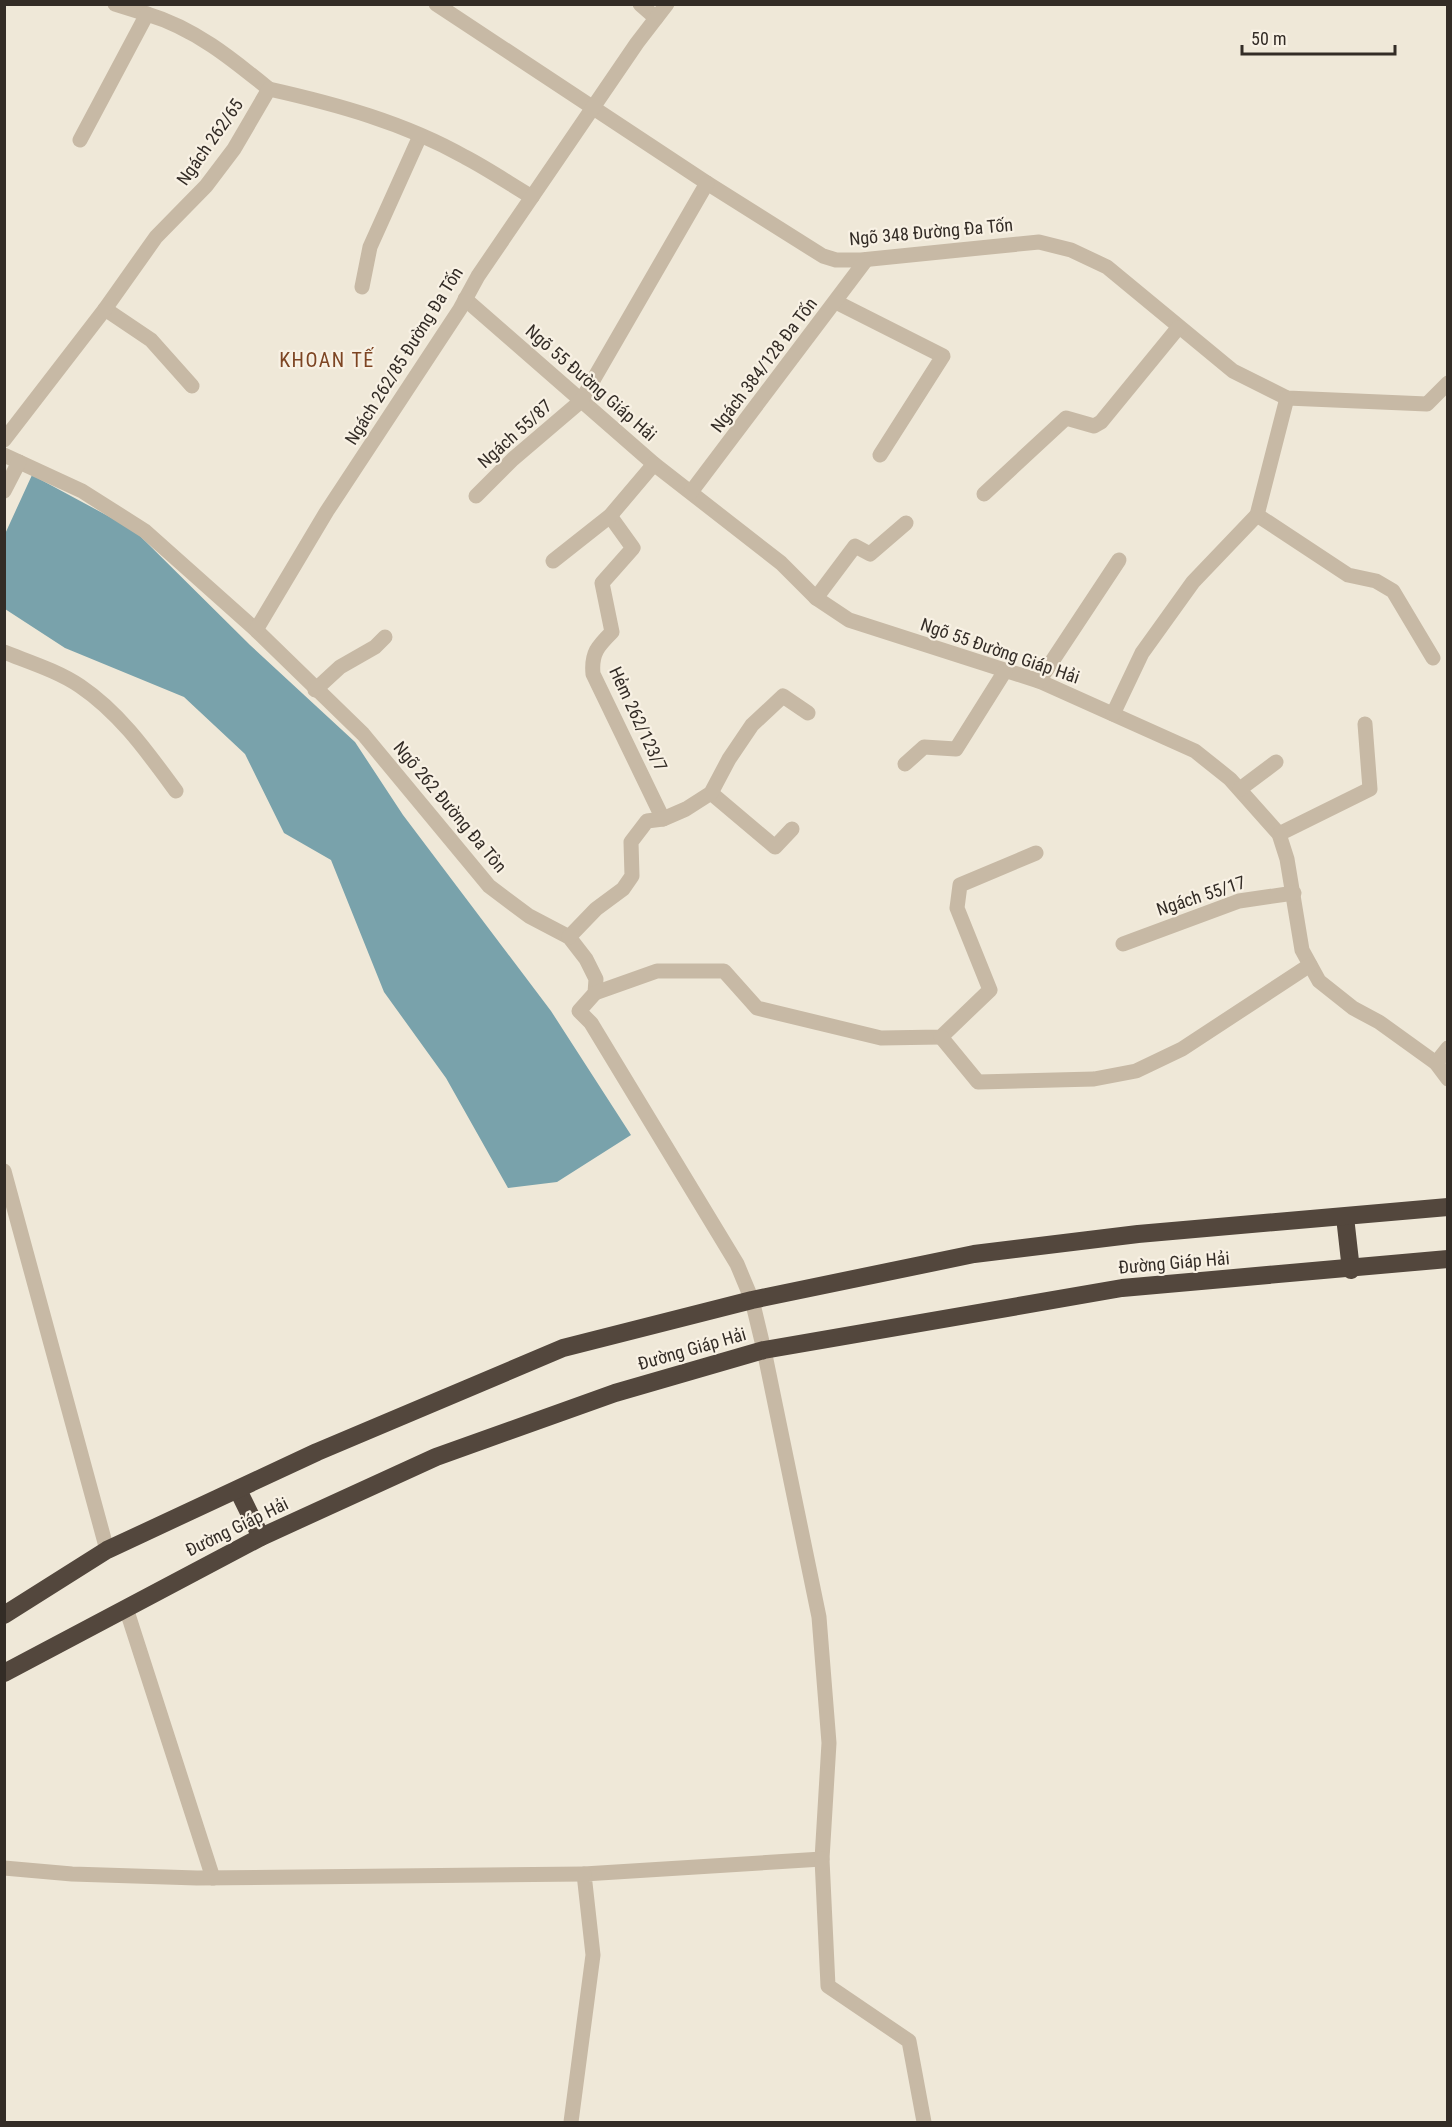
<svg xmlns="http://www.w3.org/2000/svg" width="1452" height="2127" viewBox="0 0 1452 2127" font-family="'Roboto Condensed',sans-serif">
	<rect width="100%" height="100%" fill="#efe8d8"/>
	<polygon fill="#79a2ab" points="32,475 134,530 250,645 355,742 403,815 551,1011 631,1135 557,1182 508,1188 446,1078 384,992 331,860 284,833 245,754 184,697 65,648 5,609 5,534"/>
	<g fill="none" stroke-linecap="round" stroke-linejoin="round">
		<g stroke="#c7b9a5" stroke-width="15">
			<polyline points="115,4 147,14"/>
			<polyline points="436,4 707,183 823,256 836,260 861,260 1039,242 1071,250 1107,267 1233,371 1287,398 1427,404 1448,383"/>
			<polyline points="640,4 656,18"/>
			<path d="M 80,140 L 147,14 C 194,28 231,58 269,89"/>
			<polyline points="362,287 370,247 420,136"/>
			<polyline points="465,299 654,464 781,563 816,598 849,620 1039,681 1195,751 1230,779 1279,834 1287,859 1302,950 1319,981 1353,1008 1379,1022 1436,1063 1448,1079"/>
			<polyline points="836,302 943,356 880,455"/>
			<polyline points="105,309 151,340 192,386"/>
			<path d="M 4,440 L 105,309 L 156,237 L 206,186 L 234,149 L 269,89 C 336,104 405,123 465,157 C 488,169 510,184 532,197"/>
			<polyline points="4,455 82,491 145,531 256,630 363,734 489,886 529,916 569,937 586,959 596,979 595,993 579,1011 591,1023 737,1264 752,1300 764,1350 819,1617 829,1743 822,1859 584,1874 593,1955 571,2122"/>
			<polyline points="4,491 19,462"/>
			<polyline points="691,492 866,260"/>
			<polyline points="984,494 1066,418 1094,426 1101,422 1178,328"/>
			<polyline points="476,496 513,459 581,401 707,183"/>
			<polyline points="1257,515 1348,575 1376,581 1393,591 1433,658"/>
			<path d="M 610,516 L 633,548 L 602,583 L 612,632 C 598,646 591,653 593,674 L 663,819"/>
			<polyline points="553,561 610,516 654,464"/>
			<polyline points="816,598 855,546 870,554 906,523"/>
			<polyline points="256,630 327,511 460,309 478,276 637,43 667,4"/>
			<path d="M 4,652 C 29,662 58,671 80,686 C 120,713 148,753 176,791"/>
			<polyline points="1039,681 1119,560"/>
			<polyline points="315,690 340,667 375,647 385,637"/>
			<polyline points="1113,714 1142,653 1193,582 1257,515 1287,398"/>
			<polyline points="905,764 924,747 956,749 1005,671"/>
			<polyline points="1240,789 1276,762"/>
			<polyline points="711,793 775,847 792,829"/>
			<polyline points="1279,834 1370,789 1365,724"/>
			<polyline points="569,937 596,909 623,889 632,876 631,842 647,821 663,819 686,809 711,793 729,759 752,725 783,696 808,713"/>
			<polyline points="1123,944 1239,901 1294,893"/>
			<polyline points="595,993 657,971 724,971 757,1008 881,1038 941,1037 990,990 957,908 960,885 1036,853"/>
			<polyline points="941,1037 978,1082 1094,1079 1136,1071 1182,1049 1310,965"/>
			<polyline points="1436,1063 1448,1048"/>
			<polyline points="4,1171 107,1550"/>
			<polyline points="126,1608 213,1878"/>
			<polyline points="822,1859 828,1986 909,2041 924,2122"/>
			<polyline points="4,1868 72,1874 197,1878 584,1874"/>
		</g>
		<g stroke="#53473d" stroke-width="18">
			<polyline points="1345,1217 1351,1270"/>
			<polyline points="238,1490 261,1537"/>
			<polyline points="4,1615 107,1550 317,1452 563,1348 752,1300 974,1254 1138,1234 1448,1207"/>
			<polyline points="4,1673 261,1537 436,1457 615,1393 764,1350 1122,1288 1448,1259"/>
		</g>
	</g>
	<g text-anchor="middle" stroke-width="4.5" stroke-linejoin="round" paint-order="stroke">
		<g font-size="18" fill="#332c26" stroke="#f8f1e4">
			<text transform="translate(210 142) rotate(-55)" y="6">Ngách 262/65</text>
			<text transform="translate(931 232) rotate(-5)" y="6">Ngõ 348 Đường Đa Tốn</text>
			<text transform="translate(404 356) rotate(-58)" y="6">Ngách 262/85 Đường Đa Tốn</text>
			<text transform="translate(764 365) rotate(-53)" y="6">Ngách 384/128 Đa Tốn</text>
			<text transform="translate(591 383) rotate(41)" y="6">Ngõ 55 Đường Giáp Hải</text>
			<text transform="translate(515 434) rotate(-42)" y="6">Ngách 55/87</text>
			<text transform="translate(1000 651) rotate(19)" y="6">Ngõ 55 Đường Giáp Hải</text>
			<text transform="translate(638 719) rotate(65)" y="6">Hẻm 262/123/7</text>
			<text transform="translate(450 807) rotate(50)" y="6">Ngõ 262 Đường Đa Tôn</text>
			<text transform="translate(1201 896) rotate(-18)" y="6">Ngách 55/17</text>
			<text transform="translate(1174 1263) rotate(-5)" y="6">Đường Giáp Hải</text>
			<text transform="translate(692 1349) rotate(-16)" y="6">Đường Giáp Hải</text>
			<text transform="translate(237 1527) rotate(-26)" y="6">Đường Giáp Hải</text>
		</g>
		<g font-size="20" letter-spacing="1.5" fill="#7d4523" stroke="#f8f1e4">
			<text x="327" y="367">KHOAN TẾ</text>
		</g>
	</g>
	<rect width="1452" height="2127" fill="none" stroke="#332c26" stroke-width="12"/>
	<path d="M1242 45v9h153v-9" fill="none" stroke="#332c26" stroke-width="3"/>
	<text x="1251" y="45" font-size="18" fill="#332c26" stroke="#f8f1e4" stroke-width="4.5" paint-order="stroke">50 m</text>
</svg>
